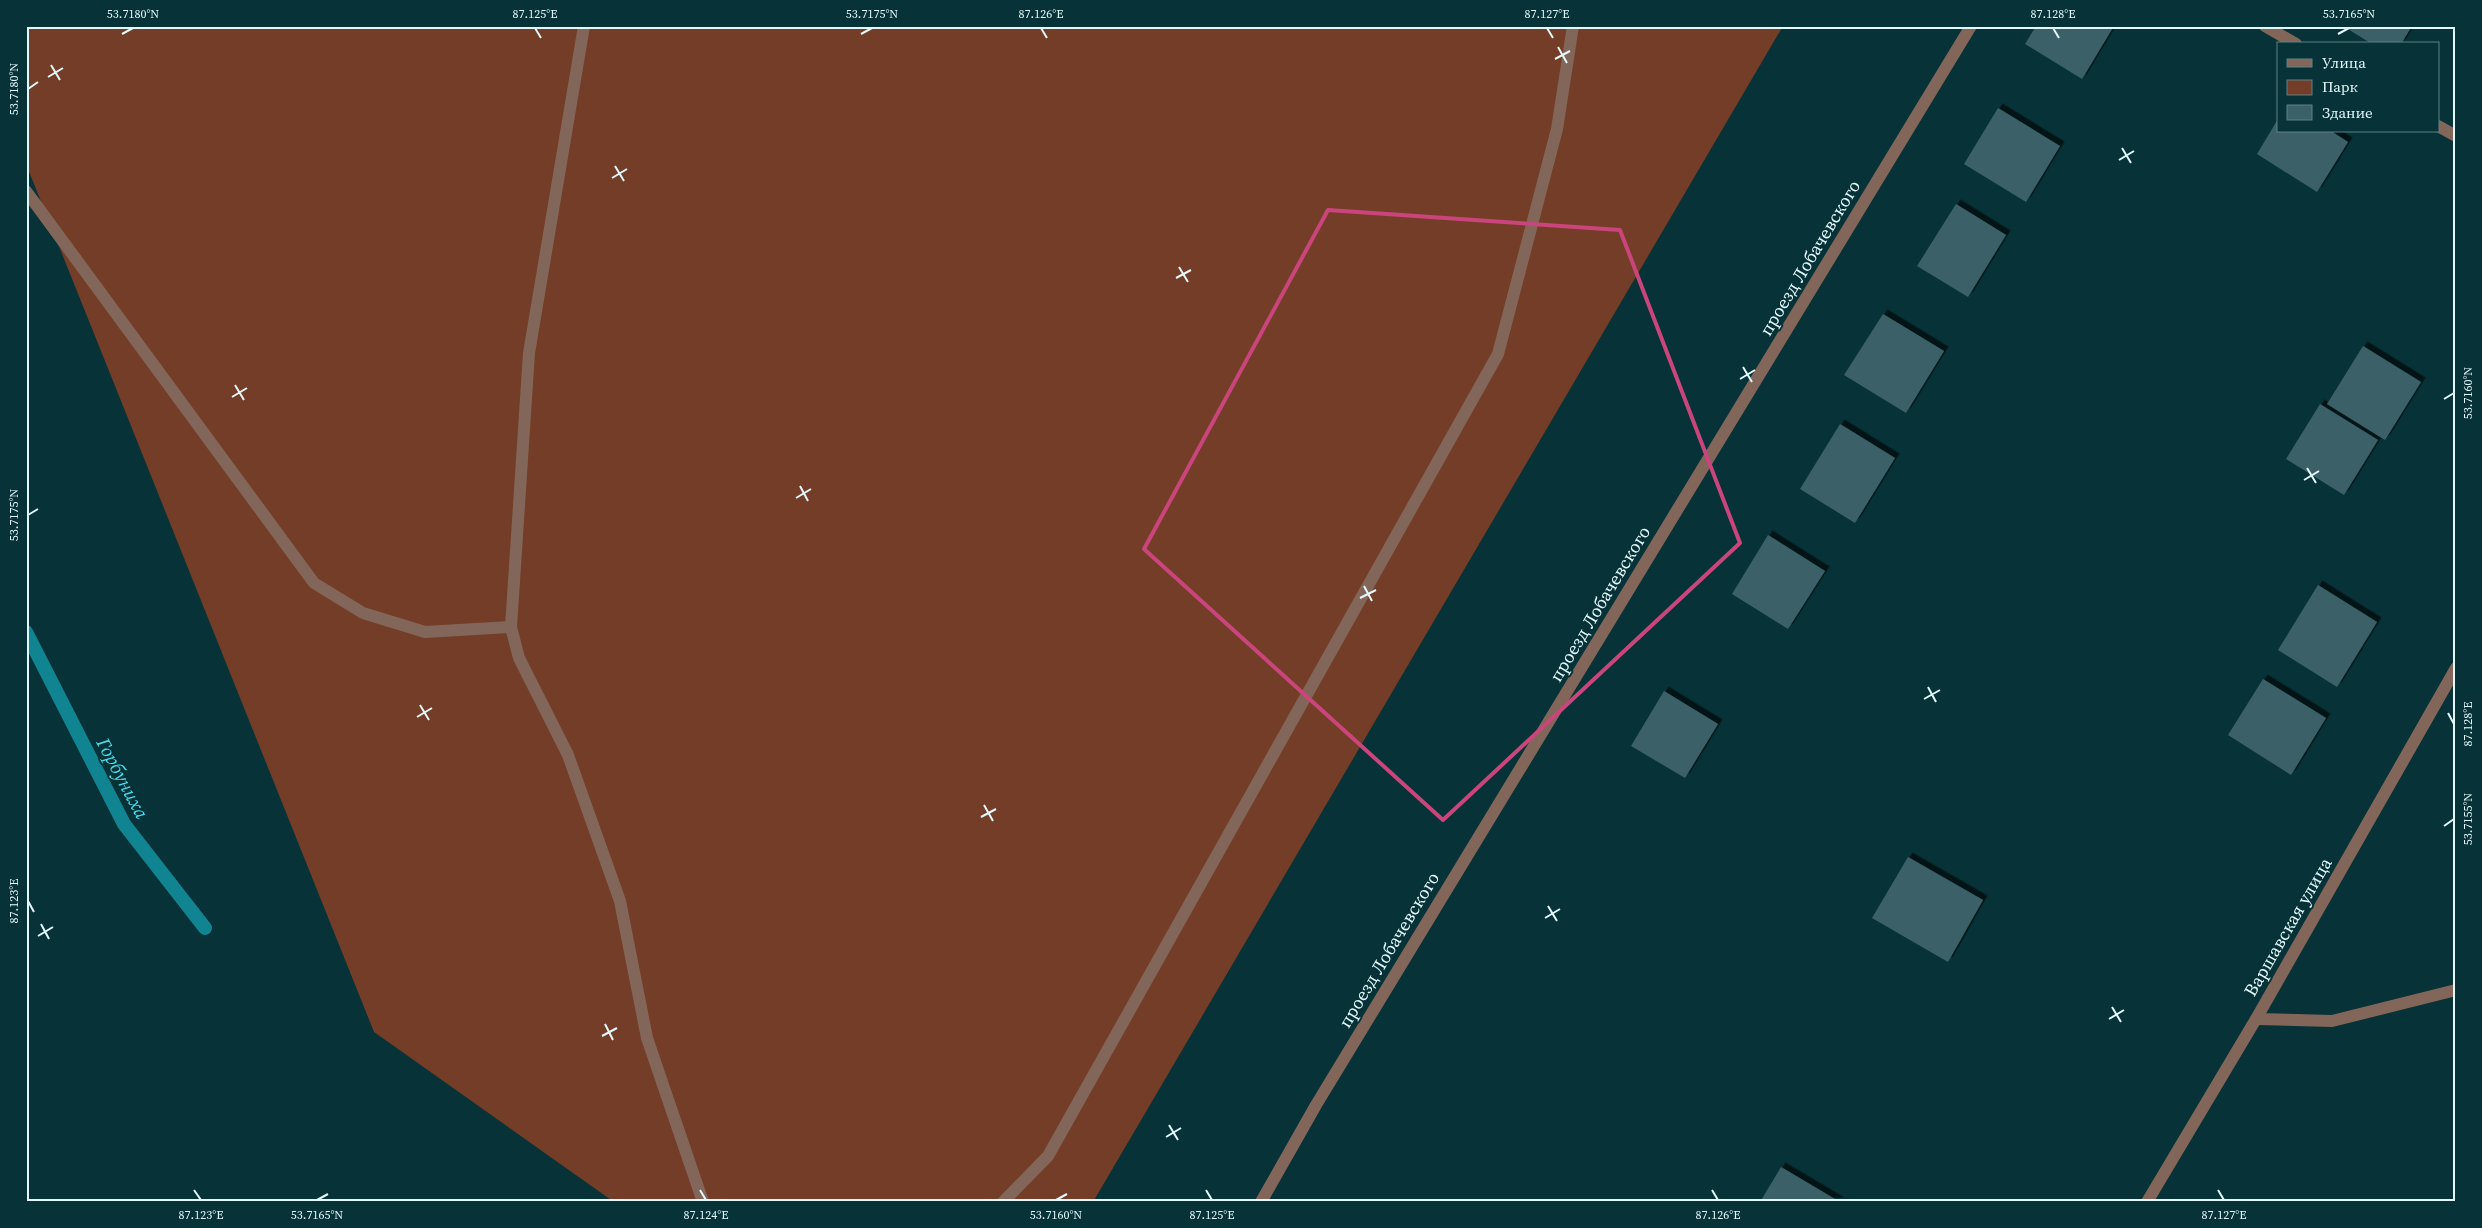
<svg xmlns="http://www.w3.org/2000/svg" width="2482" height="1228" viewBox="0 0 2482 1228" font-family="'Source Serif 4',serif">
	<defs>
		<filter id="shadow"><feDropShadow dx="4.5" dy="-4.5" stdDeviation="0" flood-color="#0009"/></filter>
	</defs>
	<rect width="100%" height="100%" fill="#073237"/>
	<polygon fill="#743d27" points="26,26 1783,26 1093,1202 614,1202 374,1032 26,164"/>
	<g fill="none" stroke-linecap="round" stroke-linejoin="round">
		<polyline stroke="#108591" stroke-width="14" points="26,632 124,824 205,928"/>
	</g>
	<g fill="#3a6167" filter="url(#shadow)">
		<polygon points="2036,26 2114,26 2082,79 2025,44"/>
		<polygon points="2343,26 2412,26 2401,44 2372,44"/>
		<polygon points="1998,108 2060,146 2026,202 1964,164"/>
		<polygon points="2278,119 2278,131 2331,131 2348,142 2317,192 2257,154"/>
		<polygon points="1956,204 2006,235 1968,297 1917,266"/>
		<polygon points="1883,314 1944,351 1906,413 1844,375"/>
		<polygon points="2363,346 2421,382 2385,440 2327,404"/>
		<polygon points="2320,404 2378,440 2344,495 2286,459"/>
		<polygon points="1840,424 1895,458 1855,523 1800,489"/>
		<polygon points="1768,535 1825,571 1788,629 1732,594"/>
		<polygon points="2318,585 2377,622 2337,687 2278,650"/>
		<polygon points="2263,679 2326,718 2291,775 2228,735"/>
		<polygon points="1664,691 1718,724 1685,778 1631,746"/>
		<polygon points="1908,857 1983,900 1948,962 1872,918"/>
		<polygon points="1781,1167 1840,1202 1760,1202"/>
	</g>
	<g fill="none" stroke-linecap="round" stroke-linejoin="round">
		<g stroke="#83665a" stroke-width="12">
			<polyline points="584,26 529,353 511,627 519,658 568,755 620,901 647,1038 703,1202"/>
			<polyline points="2265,26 2296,44"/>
			<polyline points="2438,126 2456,136"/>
			<polyline points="26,191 314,583 363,613 425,632 511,627"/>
			<polyline points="2256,1019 2332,1021 2456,990"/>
			<polyline points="1003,1202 1048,1156 1498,354 1557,129 1573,26"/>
			<polyline points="1261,1202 1316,1105 1971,26"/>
			<polyline points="2147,1202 2256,1019 2456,668"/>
		</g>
	</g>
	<path fill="none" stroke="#c9457b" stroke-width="4" stroke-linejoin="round" d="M 1328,210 L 1620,230 L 1740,543 L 1443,820 L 1144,549 Z"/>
	<path fill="none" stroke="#e3f8fb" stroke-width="2" d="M 535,28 L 541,38M 1041,28 L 1047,38M 1547,28 L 1553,38M 2053,28 L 2059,38M 122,34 L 133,28M 861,34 L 872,28M 2338,34 L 2349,28M 1558,47 L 1567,63M 1555,59 L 1570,51M 51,65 L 60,80M 48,77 L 63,68M 28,89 L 38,82M 2122,148 L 2131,163M 2119,160 L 2134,151M 615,166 L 624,181M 612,178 L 627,169M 1179,267 L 1188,282M 1176,278 L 1191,270M 1743,367 L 1752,382M 1740,379 L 1755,370M 235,385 L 244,400M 232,397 L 247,388M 2444,399 L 2454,393M 2307,468 L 2316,483M 2304,480 L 2319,471M 800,486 L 808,501M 796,498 L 811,489M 28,515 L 38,509M 1364,586 L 1372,601M 1360,598 L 1376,590M 1928,687 L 1936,702M 1924,699 L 1940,690M 420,705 L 429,720M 2448,713 L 2454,724M 417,717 L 432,708M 984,805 L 993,821M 981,817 L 996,809M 2444,826 L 2454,819M 28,901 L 34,912M 1548,906 L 1557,921M 1545,918 L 1560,909M 41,924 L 49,939M 38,936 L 53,927M 2112,1007 L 2121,1022M 2109,1019 L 2124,1010M 605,1024 L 613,1040M 602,1036 L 617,1028M 1169,1125 L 1178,1140M 1166,1137 L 1181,1128M 194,1190 L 201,1200M 700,1190 L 706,1200M 1206,1190 L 1212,1200M 1712,1190 L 1718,1200M 2218,1190 L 2224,1200M 317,1200 L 328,1194M 1056,1200 L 1067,1194"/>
	<g text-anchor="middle" stroke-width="4" stroke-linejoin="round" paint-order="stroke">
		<g font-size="18" fill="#e3f8fb" stroke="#073237">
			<text transform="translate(1810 258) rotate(-59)" y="6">проезд Лобачевского</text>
			<text transform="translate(1600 604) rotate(-59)" y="6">проезд Лобачевского</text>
			<text transform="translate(2288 927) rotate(-60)" y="6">Варшавская улица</text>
			<text transform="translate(1389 950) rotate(-59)" y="6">проезд Лобачевского</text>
		</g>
		<g font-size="19" font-style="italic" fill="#48dcee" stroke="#073237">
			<text transform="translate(123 778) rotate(62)" y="7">Горбуниха</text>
		</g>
	</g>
	<rect width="2482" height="1228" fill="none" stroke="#073237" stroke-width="55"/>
	<rect x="2277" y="42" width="162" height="90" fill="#073237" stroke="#5f8185"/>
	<rect x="2287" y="59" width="25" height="8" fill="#83665a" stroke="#5f8185"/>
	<text x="2322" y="68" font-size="15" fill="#e3f8fb">Улица</text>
	<rect x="2287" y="80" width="25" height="15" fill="#743d27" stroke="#5f8185"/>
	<text x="2322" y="92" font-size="15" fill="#e3f8fb">Парк</text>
	<rect x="2287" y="105" width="25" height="15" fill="#3a6167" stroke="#5f8185"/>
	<text x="2322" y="118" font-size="15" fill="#e3f8fb">Здание</text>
	<rect x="28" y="28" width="2426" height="1172" fill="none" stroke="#e3f8fb" stroke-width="2"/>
	<g font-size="12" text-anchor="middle" fill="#e3f8fb">
		<text x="133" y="18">53.7180°N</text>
		<text x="535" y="18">87.125°E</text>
		<text x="872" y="18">53.7175°N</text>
		<text x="1041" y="18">87.126°E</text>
		<text x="1547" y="18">87.127°E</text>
		<text x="2053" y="18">87.128°E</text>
		<text x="2349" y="18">53.7165°N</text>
		<text transform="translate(14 89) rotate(-90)" y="4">53.7180°N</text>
		<text transform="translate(2468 393) rotate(-90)" y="4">53.7160°N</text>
		<text transform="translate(14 515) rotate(-90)" y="4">53.7175°N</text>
		<text transform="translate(2468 724) rotate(-90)" y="4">87.128°E</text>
		<text transform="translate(2468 819) rotate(-90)" y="4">53.7155°N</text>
		<text transform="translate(14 901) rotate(-90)" y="4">87.123°E</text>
		<text x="201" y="1219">87.123°E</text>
		<text x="317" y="1219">53.7165°N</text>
		<text x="706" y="1219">87.124°E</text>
		<text x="1056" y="1219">53.7160°N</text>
		<text x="1212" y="1219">87.125°E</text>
		<text x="1718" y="1219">87.126°E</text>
		<text x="2224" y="1219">87.127°E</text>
	</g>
</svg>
